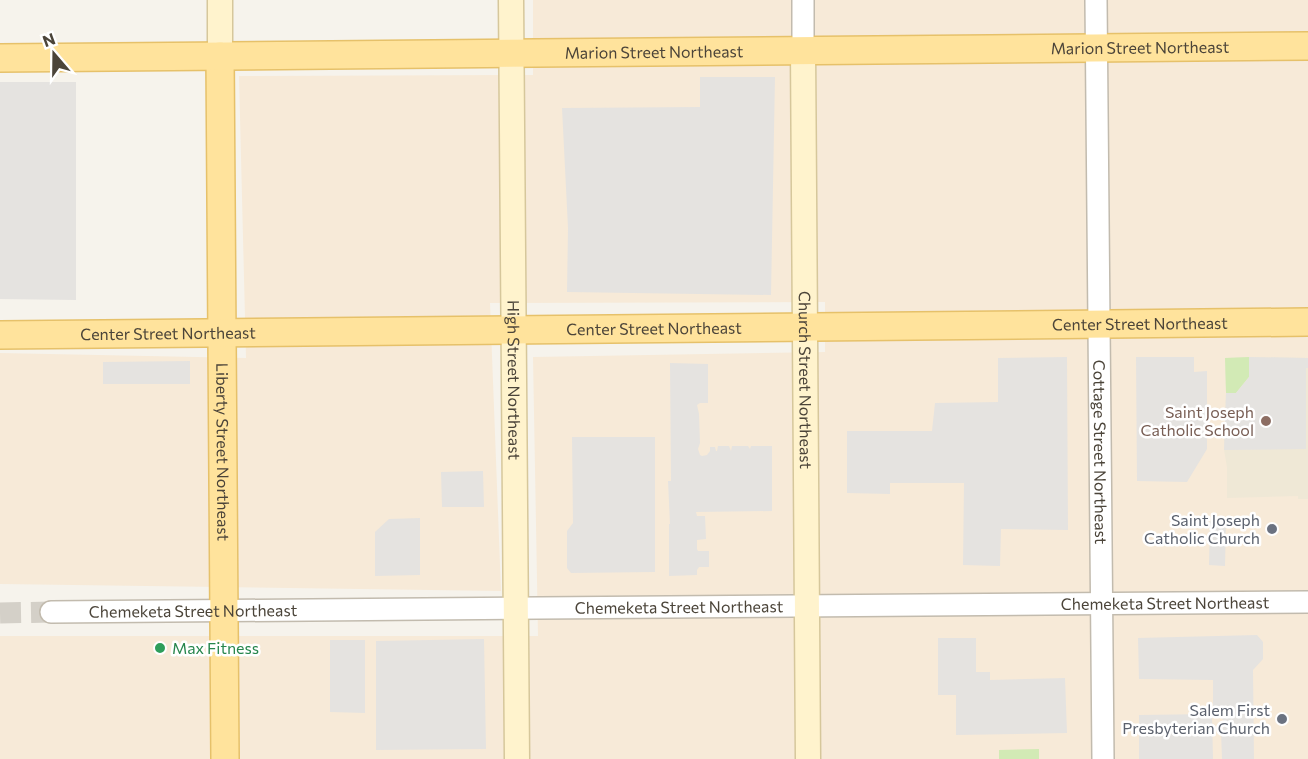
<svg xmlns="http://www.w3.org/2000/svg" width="1308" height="759" viewBox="0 0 1308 759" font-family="Commissioner,sans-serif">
	<rect width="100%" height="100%" fill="#f6f3ec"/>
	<polygon fill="#f7ead8" points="533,0 1308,0 1308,759 0,759 0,636 538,636 533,357 825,352 825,302 490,303 501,591 0,584 0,353 246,358 239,76 533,75"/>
	<polygon fill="#efe8d6" points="1249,357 1308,358 1308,499 1298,499 1298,496 1227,498 1227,467 1224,450 1226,393 1225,358"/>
	<g fill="#d2eab5">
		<polygon points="1249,357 1249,377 1236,393 1226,393 1225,358"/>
		<polygon points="1039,749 1039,759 999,759 999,750"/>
	</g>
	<g fill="#e5e3e0">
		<polygon points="700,77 775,77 771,295 567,292 568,228 562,108 700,107"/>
		<polygon points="0,82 76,82 76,300 0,299"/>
		<polygon points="1067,357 1068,530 1001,529 1000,566 963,565 964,483 890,483 890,494 847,493 847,431 932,431 935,403 998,402 998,358"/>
		<polygon points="1136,357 1194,357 1194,372 1207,371 1207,449 1187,482 1137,481"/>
		<polygon points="1249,357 1308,358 1308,368 1306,368 1306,449 1224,450 1226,393 1236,393 1249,377"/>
		<polygon points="190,361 190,384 103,384 103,362"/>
		<polygon points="670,363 708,364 708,403 700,403 697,405 699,414 700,443 698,449 700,455 702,456 707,455 710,451 710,447 715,447 716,451 717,451 718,446 729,446 731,451 732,446 748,446 750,449 751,446 772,446 772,511 696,512 697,516 705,516 706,539 697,540 697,549 698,551 709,551 709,567 699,567 697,570 697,575 669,576 669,524 670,524 668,481 671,481"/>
		<polygon points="572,437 655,437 655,572 571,573 567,568 567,531 573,523"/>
		<polygon points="483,471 484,507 442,507 441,472"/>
		<polygon points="420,518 420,575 375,576 375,532 389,519"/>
		<polygon points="1210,521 1226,522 1225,566 1209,565"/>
		<polygon points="1257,635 1263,642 1263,659 1253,670 1254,759 1222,759 1221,731 1226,723 1213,710 1213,680 1139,679 1138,638"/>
		<polygon points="938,638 976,638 976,672 990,672 990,680 1065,678 1067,733 956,735 956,695 938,695"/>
		<polygon points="484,639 486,749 376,750 376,641"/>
		<polygon points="330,640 365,640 365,713 330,712"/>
		<polygon points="1212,714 1213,759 1139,759 1139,715"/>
	</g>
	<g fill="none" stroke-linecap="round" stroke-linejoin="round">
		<polyline stroke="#d4d0c8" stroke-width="21" stroke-dasharray="21 10" stroke-linecap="butt" points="0,613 51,612"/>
		<g stroke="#c2bbae" stroke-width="24">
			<g id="tertiary">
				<polyline points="803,0 803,50"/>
				<path id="s1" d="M 1096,0 L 1103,759"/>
				<path id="s2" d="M 51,612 L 1308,602"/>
			</g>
		</g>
		<g stroke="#d6c79b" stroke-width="27">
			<g id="secondary">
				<polyline points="220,0 220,56"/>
				<path id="s3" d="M 511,0 L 517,759"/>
				<path id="s4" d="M 803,50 L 808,759"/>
			</g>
		</g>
		<g stroke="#e6c16a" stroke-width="30">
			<g id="primary">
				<path id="s5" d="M 220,56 L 225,759"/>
				<path id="s6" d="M 0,58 L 1308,46"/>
				<path id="s7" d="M 0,335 L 1308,322"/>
			</g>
		</g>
		<use href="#tertiary" stroke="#fff" stroke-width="21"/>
		<use href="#secondary" stroke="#fff3cd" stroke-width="24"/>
		<use href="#primary" stroke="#ffe39c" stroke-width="27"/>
	</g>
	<circle fill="#8d6e63" stroke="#fff" stroke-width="2" cx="1266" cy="421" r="6"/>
	<g fill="#6b7280" stroke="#fff" stroke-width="2">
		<circle cx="1272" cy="529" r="6"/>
		<circle cx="1282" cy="719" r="6"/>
	</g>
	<circle fill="#2e9e5b" stroke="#fff" stroke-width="2" cx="160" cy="648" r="6"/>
	<g text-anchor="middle" stroke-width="5" stroke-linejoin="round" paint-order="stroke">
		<g font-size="16" fill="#4b4439" stroke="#fff">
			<text dy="6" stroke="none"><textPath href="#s6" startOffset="1140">Marion Street Northeast</textPath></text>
			<text dy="6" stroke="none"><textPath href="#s6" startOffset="654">Marion Street Northeast</textPath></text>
			<text dy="6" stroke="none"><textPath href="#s7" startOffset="1140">Center Street Northeast</textPath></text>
			<text dy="6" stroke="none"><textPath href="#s7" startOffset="654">Center Street Northeast</textPath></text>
			<text dy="6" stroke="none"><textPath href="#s7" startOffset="168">Center Street Northeast</textPath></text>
			<text dy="6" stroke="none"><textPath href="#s3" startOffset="380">High Street Northeast</textPath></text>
			<text dy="6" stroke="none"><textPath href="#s4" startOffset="330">Church Street Northeast</textPath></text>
			<text dy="6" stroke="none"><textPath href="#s5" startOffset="396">Liberty Street Northeast</textPath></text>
			<text dy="6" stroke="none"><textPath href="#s1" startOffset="452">Cottage Street Northeast</textPath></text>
			<text dy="6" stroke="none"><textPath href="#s2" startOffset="1114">Chemeketa Street Northeast</textPath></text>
			<text dy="6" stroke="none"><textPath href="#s2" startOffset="628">Chemeketa Street Northeast</textPath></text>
			<text dy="6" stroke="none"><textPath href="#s2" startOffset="142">Chemeketa Street Northeast</textPath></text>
		</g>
		<g font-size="16" fill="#785e54" stroke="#fff" text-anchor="end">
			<text x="1254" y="418">Saint Joseph<tspan x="1254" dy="18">Catholic School</tspan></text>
		</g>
		<g font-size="16" fill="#5b616d" stroke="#fff" text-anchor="end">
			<text x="1260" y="526">Saint Joseph<tspan x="1260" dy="18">Catholic Church</tspan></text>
			<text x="1270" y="716">Salem First<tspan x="1270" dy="18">Presbyterian Church</tspan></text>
		</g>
		<g font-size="16" fill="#27864d" stroke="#fff" text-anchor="start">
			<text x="172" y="654">Max Fitness</text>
		</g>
	</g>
	<g transform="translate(54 54) rotate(340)" stroke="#ffffff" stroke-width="4.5" paint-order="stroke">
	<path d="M0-4.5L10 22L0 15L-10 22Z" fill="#4b4439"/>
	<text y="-9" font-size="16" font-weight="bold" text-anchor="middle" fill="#4b4439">N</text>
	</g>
</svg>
